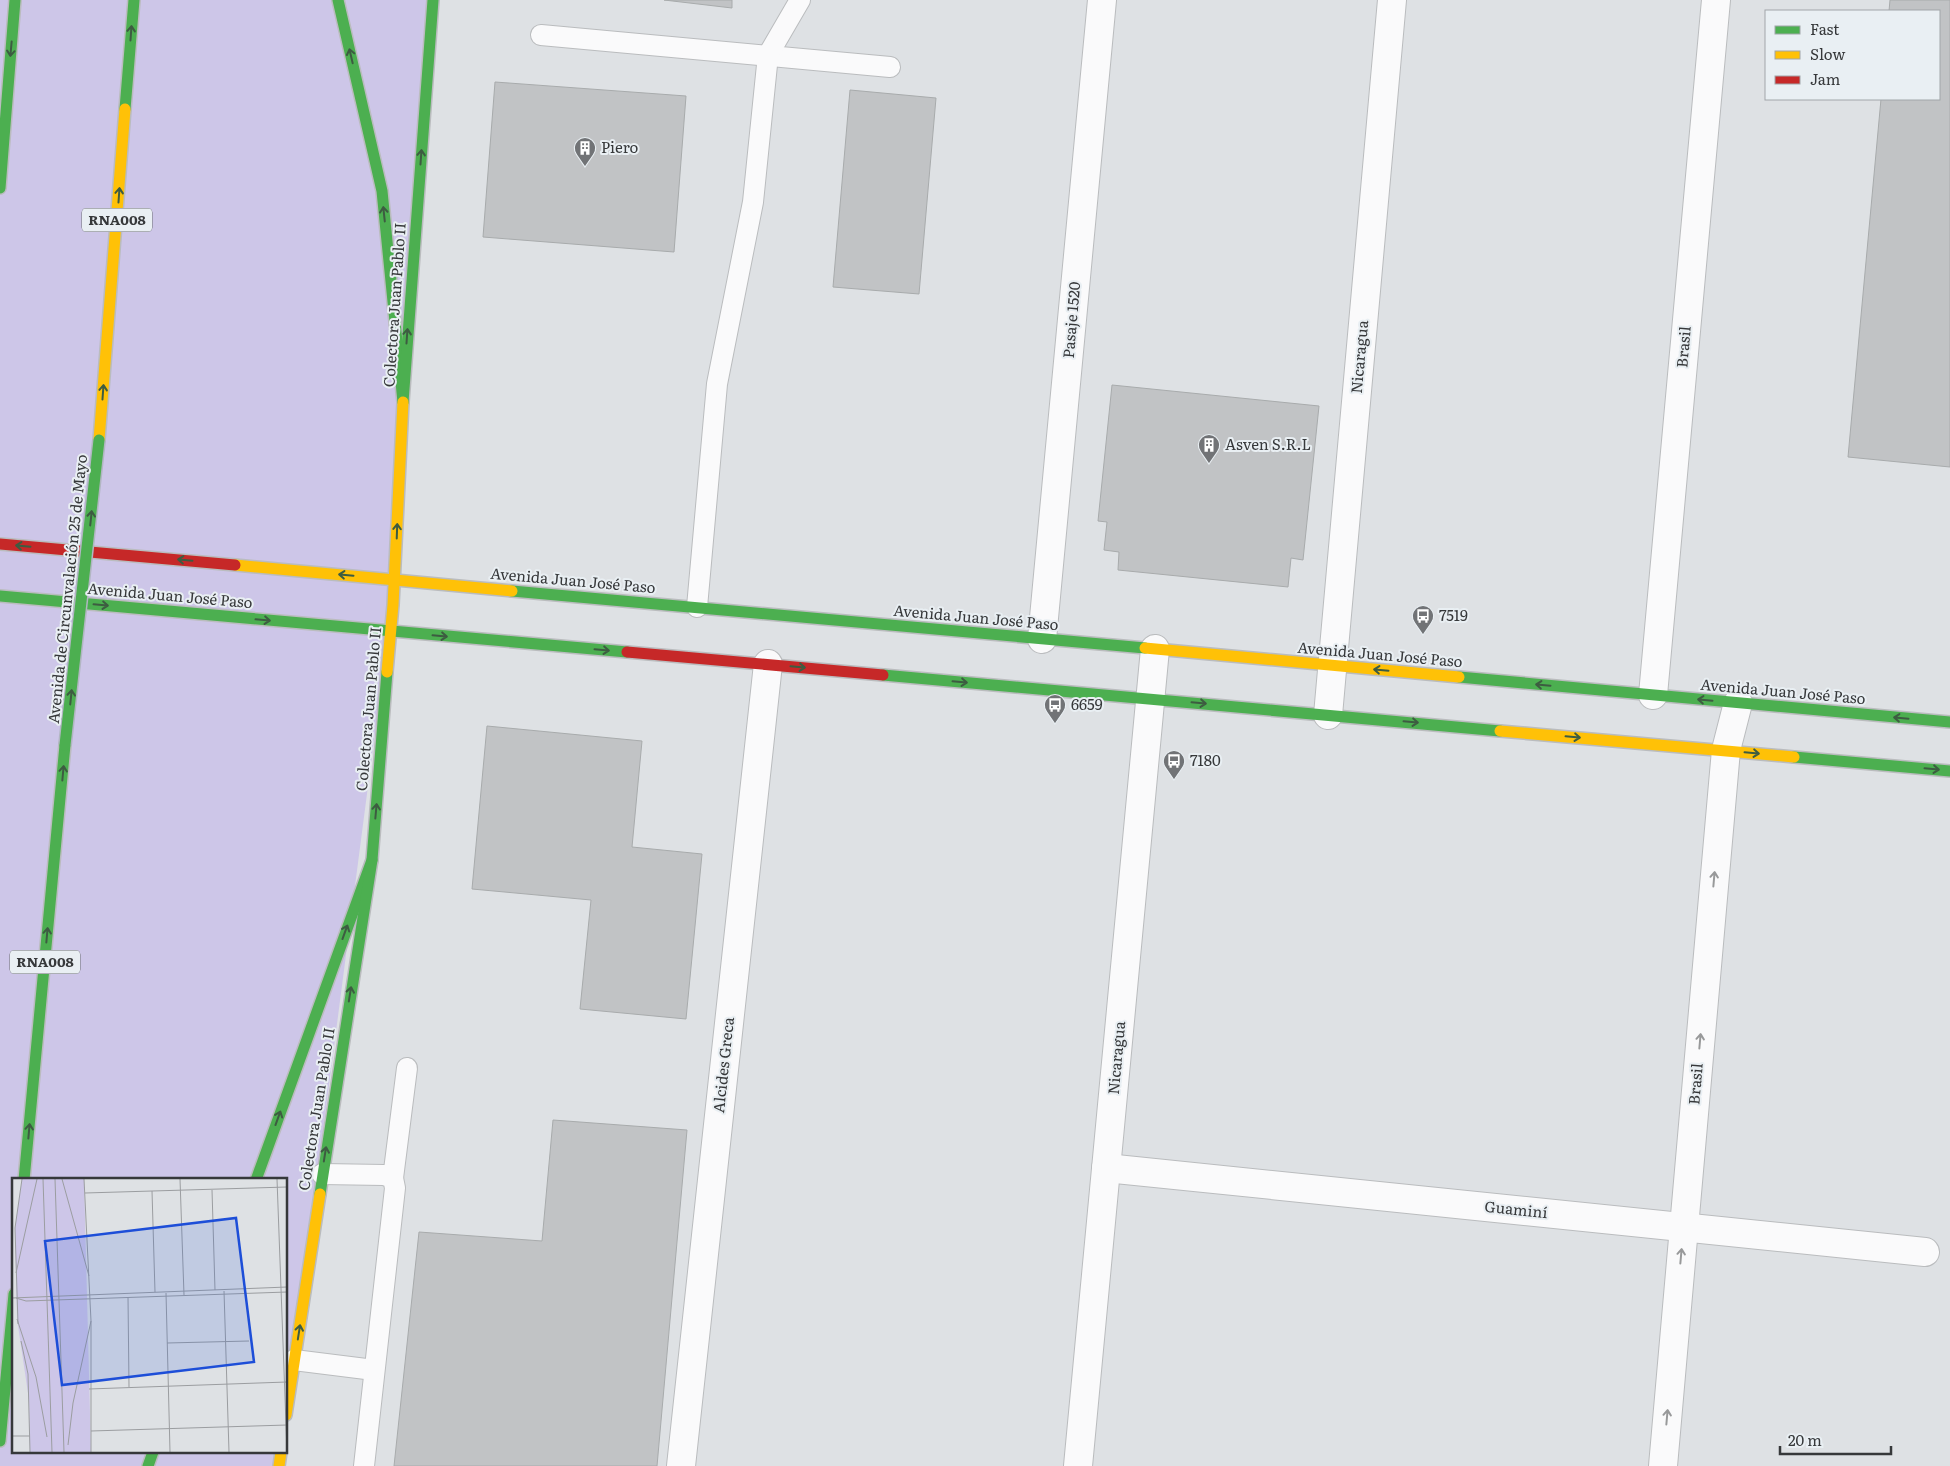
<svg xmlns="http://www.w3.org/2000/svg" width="1950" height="1466" viewBox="0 0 1950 1466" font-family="Literata,serif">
	<rect width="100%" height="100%" fill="#dee1e4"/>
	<polygon fill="#cdc6e8" points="0,0 433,0 395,579 286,1415 286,1180 14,1180 14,1452 281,1452 279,1466 0,1466"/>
	<g fill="#c1c3c5" stroke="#a8abac">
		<polygon points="664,0 732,0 732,8"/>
		<polygon points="1890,0 1950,0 1950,467 1848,457 1881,99 1939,99 1939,11 1889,11"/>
		<polygon points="495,82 686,96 674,252 483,237"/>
		<polygon points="850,90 936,98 919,294 833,287"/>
		<polygon points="1112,385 1319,406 1303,560 1291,558 1288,587 1118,570 1119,552 1104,550 1107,522 1098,521"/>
		<polygon points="487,726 642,741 632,847 702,854 686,1019 580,1009 591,900 472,889"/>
		<polygon points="553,1120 687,1130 657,1466 394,1466 419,1232 542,1241"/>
	</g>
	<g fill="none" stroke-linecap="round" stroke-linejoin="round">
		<g stroke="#babcbe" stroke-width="22">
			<g id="lane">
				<polyline points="541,35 890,67"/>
				<polyline points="697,607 717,384 753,202 768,55 800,0"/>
				<polyline points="322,1174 384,1175 393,1178 395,1188 364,1466"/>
				<polyline points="393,1178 407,1068"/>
				<polyline points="294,1360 374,1370"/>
			</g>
		</g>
		<g stroke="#babcbe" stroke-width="30">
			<g id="street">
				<polyline points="1042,639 1102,0"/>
				<polyline points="1653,695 1716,0"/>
				<polyline points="1328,715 1392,0"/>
				<polyline points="1106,1168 1925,1252"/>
				<polyline points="681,1466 768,664"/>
				<polyline points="1078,1466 1155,649"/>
				<polyline points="1663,1466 1726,750 1738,703"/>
			</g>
		</g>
		<g stroke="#babcbe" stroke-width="14">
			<g id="fast">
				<polyline points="338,0 382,191 403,402"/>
				<polyline points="125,109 134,0"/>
				<polyline points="0,188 15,0"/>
				<polyline points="403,402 433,0"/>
				<polyline points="512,591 1145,648"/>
				<polyline points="0,596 627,652"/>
				<polyline points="883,675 1500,731"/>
				<polyline points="1459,677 1950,722"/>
				<polyline points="1794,757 1950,771"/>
				<polyline points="24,1180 65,745"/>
				<polyline points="256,1180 372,860"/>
				<polyline points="320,1194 372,860 387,672"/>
				<polyline points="0,1441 14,1294"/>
				<polyline points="148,1466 153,1452"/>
			</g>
		</g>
		<g stroke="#babcbe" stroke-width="14">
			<g id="slow">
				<polyline points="99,440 125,109"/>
				<polyline points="235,565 512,591"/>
				<polyline points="1145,648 1459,677"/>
				<polyline points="387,672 393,605 403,402"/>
				<polyline points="1500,731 1794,757"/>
				<polyline points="286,1415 320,1194"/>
				<polyline points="279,1466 281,1452"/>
			</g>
		</g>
		<g stroke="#babcbe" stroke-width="14">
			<g id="jam">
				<polyline points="0,544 235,565"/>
				<polyline points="627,652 883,675"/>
			</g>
		</g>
		<use href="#lane" stroke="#fafafb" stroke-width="20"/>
		<use href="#street" stroke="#fafafb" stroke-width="28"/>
		<use href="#fast" stroke="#4caf50" stroke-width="11"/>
		<use href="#slow" stroke="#ffc107" stroke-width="11"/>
		<use href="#jam" stroke="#c62828" stroke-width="11"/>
		<g stroke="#b1b6c1" stroke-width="14" stroke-linecap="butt">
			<polyline id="fast-bridge" points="65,745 99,440"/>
		</g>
		<use href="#fast-bridge" stroke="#4caf50" stroke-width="11"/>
	</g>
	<defs><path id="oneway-shaft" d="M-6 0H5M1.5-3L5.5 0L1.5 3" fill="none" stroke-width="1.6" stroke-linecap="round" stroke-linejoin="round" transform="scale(1.25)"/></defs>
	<g stroke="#3d5c41">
		<use href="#oneway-shaft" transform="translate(131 33) rotate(-86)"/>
		<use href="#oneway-shaft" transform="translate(11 49) rotate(95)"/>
		<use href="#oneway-shaft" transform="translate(351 56) rotate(-103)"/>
		<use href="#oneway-shaft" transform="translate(421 157) rotate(-86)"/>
		<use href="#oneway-shaft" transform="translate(119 195) rotate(-86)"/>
		<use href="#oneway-shaft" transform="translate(384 214) rotate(-96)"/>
		<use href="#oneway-shaft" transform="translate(407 336) rotate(-86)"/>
		<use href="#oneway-shaft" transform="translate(103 392) rotate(-86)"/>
		<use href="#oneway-shaft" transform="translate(91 518) rotate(-84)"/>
		<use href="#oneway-shaft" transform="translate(397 531) rotate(-88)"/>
		<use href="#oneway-shaft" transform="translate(23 546) rotate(-175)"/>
		<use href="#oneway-shaft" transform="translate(185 560) rotate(-175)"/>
		<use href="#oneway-shaft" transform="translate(346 575) rotate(-175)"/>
		<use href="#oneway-shaft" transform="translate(101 605) rotate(5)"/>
		<use href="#oneway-shaft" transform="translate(263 620) rotate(5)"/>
		<use href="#oneway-shaft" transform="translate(440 636) rotate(5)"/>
		<use href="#oneway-shaft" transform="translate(602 650) rotate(5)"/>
		<use href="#oneway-shaft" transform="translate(798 667) rotate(5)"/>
		<use href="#oneway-shaft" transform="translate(1381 670) rotate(-175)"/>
		<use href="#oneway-shaft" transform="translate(960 682) rotate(5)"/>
		<use href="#oneway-shaft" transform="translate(1543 685) rotate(-175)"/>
		<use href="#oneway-shaft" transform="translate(71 697) rotate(-84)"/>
		<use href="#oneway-shaft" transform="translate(1705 700) rotate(-175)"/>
		<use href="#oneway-shaft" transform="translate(1199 703) rotate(5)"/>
		<use href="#oneway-shaft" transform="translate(1901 718) rotate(-175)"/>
		<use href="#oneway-shaft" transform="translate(1411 722) rotate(5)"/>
		<use href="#oneway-shaft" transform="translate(1573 737) rotate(5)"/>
		<use href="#oneway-shaft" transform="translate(1752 753) rotate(5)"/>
		<use href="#oneway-shaft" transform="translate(1932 769) rotate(5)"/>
		<use href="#oneway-shaft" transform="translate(63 773) rotate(-85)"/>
		<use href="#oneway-shaft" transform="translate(376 811) rotate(-85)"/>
		<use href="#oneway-shaft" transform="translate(345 932) rotate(-70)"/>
		<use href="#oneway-shaft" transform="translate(47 935) rotate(-85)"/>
		<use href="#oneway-shaft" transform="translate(350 994) rotate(-81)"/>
		<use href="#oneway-shaft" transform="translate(278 1118) rotate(-70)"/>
		<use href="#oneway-shaft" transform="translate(29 1131) rotate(-85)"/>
		<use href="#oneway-shaft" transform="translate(325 1154) rotate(-81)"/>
		<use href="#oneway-shaft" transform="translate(299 1332) rotate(-81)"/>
	</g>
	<g stroke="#98999a">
		<use href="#oneway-shaft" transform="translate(1714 879) rotate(-85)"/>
		<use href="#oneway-shaft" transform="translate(1700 1041) rotate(-85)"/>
		<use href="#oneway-shaft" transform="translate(1681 1256) rotate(-85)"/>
		<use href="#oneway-shaft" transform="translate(1667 1417) rotate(-85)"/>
	</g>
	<defs>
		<g id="building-pin" transform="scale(1.125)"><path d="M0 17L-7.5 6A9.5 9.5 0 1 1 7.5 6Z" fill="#717376" stroke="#e9eff3"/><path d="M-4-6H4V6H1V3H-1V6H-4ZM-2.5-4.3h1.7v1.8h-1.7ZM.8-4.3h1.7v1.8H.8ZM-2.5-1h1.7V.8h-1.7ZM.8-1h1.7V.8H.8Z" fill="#fff"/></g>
		<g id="bus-pin" transform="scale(1.125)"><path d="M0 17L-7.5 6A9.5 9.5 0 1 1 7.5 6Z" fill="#717376" stroke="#e9eff3"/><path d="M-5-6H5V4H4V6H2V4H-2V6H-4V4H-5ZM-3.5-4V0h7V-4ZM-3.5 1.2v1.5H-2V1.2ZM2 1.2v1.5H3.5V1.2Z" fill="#fff"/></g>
	</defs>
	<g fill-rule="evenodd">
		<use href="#building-pin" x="585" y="148"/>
		<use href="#building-pin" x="1209" y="445"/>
		<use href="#bus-pin" x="1423" y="616"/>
		<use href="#bus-pin" x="1055" y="705"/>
		<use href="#bus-pin" x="1174" y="761"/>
	</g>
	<g text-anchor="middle" stroke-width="4" stroke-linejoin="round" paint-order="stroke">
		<g fill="#e9eff3" stroke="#6c6f72" stroke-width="1">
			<rect x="82" y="208.5" width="70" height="23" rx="4"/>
			<rect x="10" y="950.5" width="70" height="23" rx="4"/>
		</g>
		<g font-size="14" font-weight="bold" fill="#36383a">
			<text x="117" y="225">RNA008</text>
			<text x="45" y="967">RNA008</text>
		</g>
		<g font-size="15" fill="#36383a" stroke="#e9eff3" text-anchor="start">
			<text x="601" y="153">Piero</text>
			<text x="1225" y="450">Asven S.R.L</text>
			<text x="1439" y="621">7519</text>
			<text x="1071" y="710">6659</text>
			<text x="1190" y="766">7180</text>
		</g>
		<g font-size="15" fill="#36383a" stroke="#e9eff3">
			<text transform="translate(395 305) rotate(-86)" y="5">Colectora Juan Pablo II</text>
			<text transform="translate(1072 320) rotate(-85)" y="5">Pasaje 1520</text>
			<text transform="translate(1684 347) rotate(-85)" y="5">Brasil</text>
			<text transform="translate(1360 357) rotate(-85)" y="5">Nicaragua</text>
			<text transform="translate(573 581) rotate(5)" y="5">Avenida Juan José Paso</text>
			<text transform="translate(68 589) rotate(-84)" y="5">Avenida de Circunvalación 25 de Mayo</text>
			<text transform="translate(170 596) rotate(5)" y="5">Avenida Juan José Paso</text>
			<text transform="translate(976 618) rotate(5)" y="5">Avenida Juan José Paso</text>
			<text transform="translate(1380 655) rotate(5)" y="5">Avenida Juan José Paso</text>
			<text transform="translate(1783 692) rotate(5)" y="5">Avenida Juan José Paso</text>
			<text transform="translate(369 709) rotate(-85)" y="5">Colectora Juan Pablo II</text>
			<text transform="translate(1117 1058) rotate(-85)" y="5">Nicaragua</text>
			<text transform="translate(724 1065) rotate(-84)" y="5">Alcides Greca</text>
			<text transform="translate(1696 1084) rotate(-85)" y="5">Brasil</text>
			<text transform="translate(317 1109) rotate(-81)" y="5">Colectora Juan Pablo II</text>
			<text transform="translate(1516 1210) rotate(6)" y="5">Guaminí</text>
		</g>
	</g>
	<g transform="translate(12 1178)">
		<rect width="275" height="275" fill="#dee1e4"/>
		<path d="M 10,1 L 72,1 L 79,274 L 18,274 L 17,222 L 5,141 L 3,50 Z" fill="#cdc6e8"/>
		<path fill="none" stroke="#9b9da0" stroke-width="1" d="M 31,1 L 40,274M 43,1 L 52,274M 50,1 L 77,98M 72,1 L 79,143 L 79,274M 168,1 L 172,117M 265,1 L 275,274M 200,12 L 203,112M 140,13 L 143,114M 73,15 L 275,9M 4,95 L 25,1M 212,113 L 217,274M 154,115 L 158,274M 116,119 L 117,209M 0,120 L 275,109M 4,120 L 14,123 L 275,114M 5,141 L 24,199 L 35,259M 6,146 L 3,50 L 10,1M 9,163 L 16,196 L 18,274M 155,165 L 237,163M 77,211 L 275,204M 79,253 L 275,247M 0,258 L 18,258M 56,267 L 61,225 L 79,143"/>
		<path fill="#1d4ed8" fill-opacity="0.15" stroke="#1d4ed8" stroke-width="2.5" d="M 224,40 L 242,184 L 50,207 L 33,63 Z"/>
		<rect width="275" height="275" fill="none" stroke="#36383a" stroke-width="2.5"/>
	</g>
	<rect x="1765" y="10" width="175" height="90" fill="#e9eff3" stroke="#a1a6a9"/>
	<rect x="1775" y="26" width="25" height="8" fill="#4caf50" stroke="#a1a6a9"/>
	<text x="1810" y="35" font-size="15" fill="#36383a">Fast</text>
	<rect x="1775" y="51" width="25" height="8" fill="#ffc107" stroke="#a1a6a9"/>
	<text x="1810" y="60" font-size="15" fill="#36383a">Slow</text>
	<rect x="1775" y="76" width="25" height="8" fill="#c62828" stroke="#a1a6a9"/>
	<text x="1810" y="85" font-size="15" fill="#36383a">Jam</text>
	<path d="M1780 1446v8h111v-8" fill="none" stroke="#36383a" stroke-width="2.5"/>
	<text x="1788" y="1446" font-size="15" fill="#36383a" stroke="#e9eff3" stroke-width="4" paint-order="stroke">20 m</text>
</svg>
